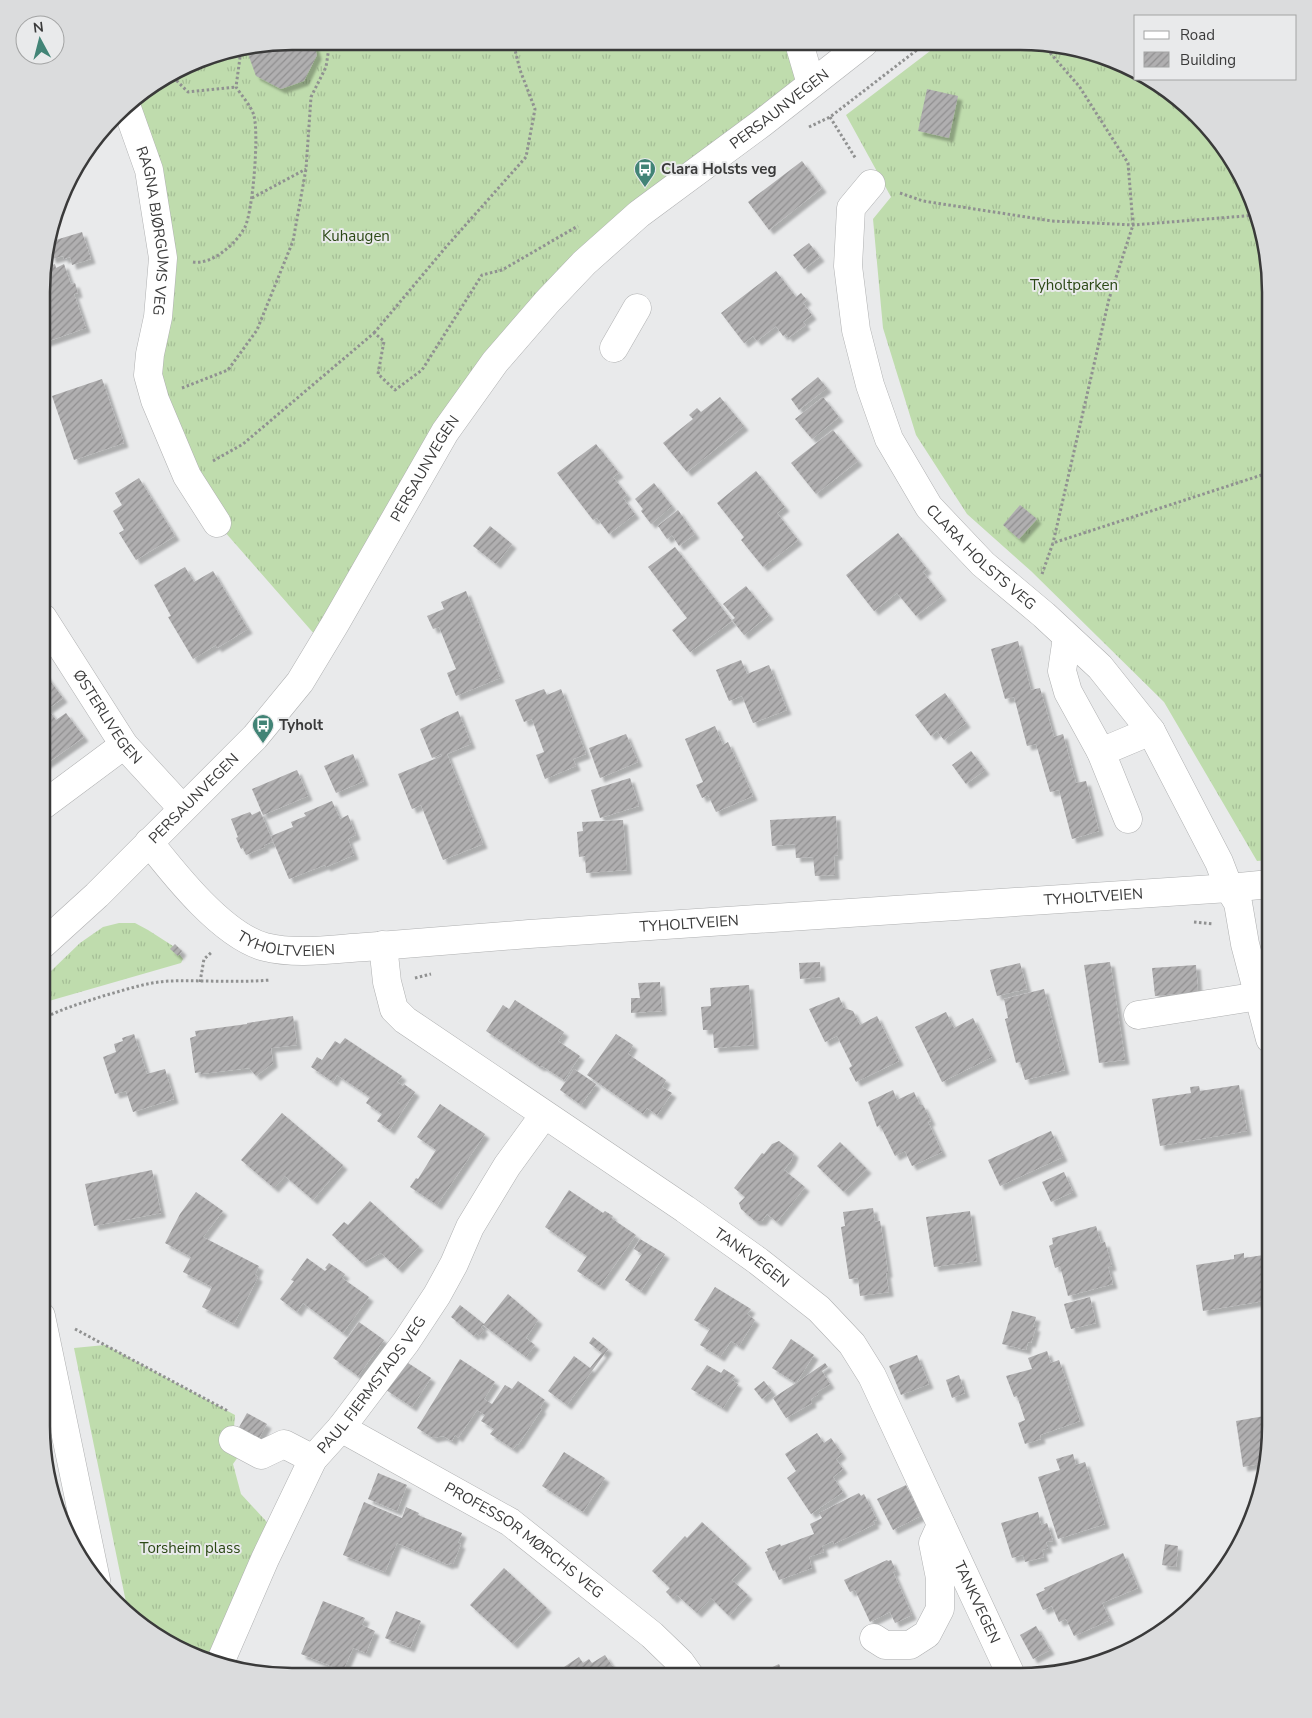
<svg xmlns="http://www.w3.org/2000/svg" width="1312" height="1718" viewBox="0 0 1312 1718" font-family="'Nunito Sans',sans-serif">
	<defs>
		<pattern id="grass-tufts" width="24" height="20" patternUnits="userSpaceOnUse" patternTransform="scale(1.25)"><rect width="24" height="20" fill="#bfdcad"/><path d="M3 7l-1-3M5 7V3M7 7l1-3M15 17l-1-3M17 17v-4M19 17l1-3" fill="none" stroke="#a5be96"/></pattern>
		<pattern id="building-hatch" width="6" height="6" patternUnits="userSpaceOnUse" patternTransform="scale(1.25)"><rect width="6" height="6" fill="#b0afb0"/><path d="M-1 1l2-2M0 6l6-6M5 7l2-2" fill="none" stroke="#908f90"/></pattern>
		<filter id="shadow"><feDropShadow dx="4.5" dy="4.5" stdDeviation="1" flood-color="#0004"/></filter>
	</defs>
	<rect width="100%" height="100%" fill="#e9eaeb"/>
	<g fill="url(#grass-tufts)">
		<polygon points="292,41 800,43 811,84 584,263 431,456 323,644 217,523 155,400 158,317 127,103 211,55"/>
		<polygon points="942,43 1053,43 1115,60 1136,71 1136,79 1150,79 1159,84 1209,127 1245,181 1262,228 1271,292 1270,860 1257,861 1164,702 1031,571 967,514 916,435 883,328 873,219 891,197 846,115 934,48"/>
		<polygon points="119,923 135,923 148,930 173,946 183,959 181,963 42,1003 42,983 52,970 80,943 103,927"/>
		<polygon points="105,1345 235,1415 233,1440 245,1447 233,1464 241,1494 277,1533 211,1663 153,1634 128,1612 74,1348"/>
	</g>
	<g fill="url(#building-hatch)" filter="url(#shadow)">
		<polygon points="292,41 313,41 317,55 304,81 281,89 256,76 247,51 249,49"/>
		<polygon points="927,89 958,96 949,138 918,131"/>
		<polygon points="802,161 822,188 769,230 748,202"/>
		<polygon points="82,232 91,259 72,265 70,257 64,259 63,256 52,259 47,248 49,242"/>
		<polygon points="809,243 820,257 804,269 793,255"/>
		<polygon points="55,264 56,268 64,264 71,284 75,283 78,293 74,294 86,328 43,343 43,268"/>
		<polygon points="776,271 796,297 801,293 807,300 803,303 812,315 803,322 806,325 788,338 786,334 783,336 776,326 757,341 753,336 744,343 721,313"/>
		<polygon points="818,377 827,388 799,410 791,399"/>
		<polygon points="102,379 124,443 74,460 52,396"/>
		<polygon points="720,397 744,426 687,472 663,443 693,419 689,415 697,408 701,412"/>
		<polygon points="823,397 839,417 812,439 795,419"/>
		<polygon points="833,430 858,461 816,494 791,463"/>
		<polygon points="596,444 619,473 613,477 627,495 623,498 635,514 609,534 597,518 593,520 557,473"/>
		<polygon points="756,471 785,507 777,513 798,540 763,567 741,540 744,537 717,503"/>
		<polygon points="139,478 175,536 136,560 119,533 124,530 113,511 122,505 115,493"/>
		<polygon points="654,483 672,506 651,524 641,511 643,509 635,499"/>
		<polygon points="1020,505 1037,519 1019,539 1003,525"/>
		<polygon points="678,510 695,534 679,546 672,535 667,539 658,526"/>
		<polygon points="490,526 512,544 496,564 473,546"/>
		<polygon points="898,533 927,569 923,572 942,596 916,616 897,593 874,611 846,575"/>
		<polygon points="675,547 732,621 690,652 672,630 687,618 648,567"/>
		<polygon points="185,567 194,582 213,571 248,629 217,648 216,645 193,659 168,617 171,616 154,585"/>
		<polygon points="746,586 769,615 744,635 732,620 735,618 723,604"/>
		<polygon points="466,591 500,678 456,696 447,673 456,669 439,627 433,629 427,616 444,609 441,602"/>
		<polygon points="1018,641 1031,690 1040,688 1054,737 1063,734 1076,783 1086,781 1099,831 1072,839 1059,790 1050,792 1036,744 1027,746 1014,697 1005,699 991,649"/>
		<polygon points="741,660 747,674 769,665 787,710 753,723 742,696 729,701 716,670"/>
		<polygon points="43,671 63,698 48,709 56,720 66,713 84,737 42,767"/>
		<polygon points="544,689 547,695 561,689 586,754 573,759 576,766 545,779 536,755 544,752 532,719 524,722 515,700"/>
		<polygon points="945,693 966,723 944,740 937,731 931,736 915,715"/>
		<polygon points="458,711 471,744 447,754 483,844 443,860 421,805 412,809 398,774 442,756 441,754 432,758 420,729"/>
		<polygon points="715,726 723,745 728,742 753,796 716,812 708,795 702,798 696,785 703,782 685,739"/>
		<polygon points="626,734 638,762 600,778 589,748"/>
		<polygon points="971,751 985,770 966,784 952,765"/>
		<polygon points="353,754 364,781 336,793 324,766"/>
		<polygon points="297,770 308,796 263,815 252,789"/>
		<polygon points="630,778 639,806 600,818 591,790"/>
		<polygon points="332,801 340,819 348,815 356,835 348,839 354,855 326,867 325,865 289,879 271,836 293,827 291,822 306,816 304,813"/>
		<polygon points="260,811 273,842 264,845 265,847 246,855 243,848 241,849 236,838 238,837 231,819 250,812 252,815"/>
		<polygon points="836,816 838,855 834,856 835,875 815,876 813,857 796,858 795,844 772,846 770,820"/>
		<polygon points="623,820 627,870 586,873 585,856 579,857 577,832 583,831 582,822"/>
		<polygon points="175,944 182,951 178,956 170,949"/>
		<polygon points="820,962 821,977 800,979 799,963"/>
		<polygon points="1110,962 1125,1060 1099,1063 1084,965"/>
		<polygon points="1020,963 1027,989 997,996 990,970"/>
		<polygon points="1196,965 1198,992 1155,996 1152,968"/>
		<polygon points="660,982 662,1011 631,1013 631,998 640,998 638,983"/>
		<polygon points="749,985 754,1045 714,1048 713,1030 703,1030 701,1007 711,1006 710,988"/>
		<polygon points="1044,989 1065,1070 1025,1080 1020,1062 1016,1063 1005,1019 1008,1018 1004,999"/>
		<polygon points="839,997 844,1008 853,1011 860,1025 877,1016 899,1061 856,1082 849,1068 852,1066 837,1036 825,1042 809,1009"/>
		<polygon points="515,1000 564,1032 558,1041 580,1056 564,1080 542,1066 540,1067 486,1031 503,1005 509,1009"/>
		<polygon points="946,1012 954,1028 973,1018 992,1057 942,1082 915,1027"/>
		<polygon points="293,1016 297,1045 271,1048 273,1063 256,1076 249,1068 201,1074 201,1072 195,1073 190,1038 196,1036 195,1031 247,1024 247,1023"/>
		<polygon points="134,1034 147,1074 165,1069 174,1099 133,1112 126,1091 115,1094 103,1057 116,1052 114,1044 123,1041 122,1038"/>
		<polygon points="616,1034 633,1045 628,1054 666,1080 662,1087 672,1093 657,1115 647,1108 643,1114 587,1075"/>
		<polygon points="345,1038 402,1076 397,1082 403,1086 404,1084 415,1092 390,1130 377,1121 382,1114 366,1103 370,1097 337,1075 333,1082 311,1067 317,1057 322,1060 335,1041 340,1044"/>
		<polygon points="574,1069 596,1084 581,1105 560,1090"/>
		<polygon points="1239,1085 1247,1131 1160,1146 1152,1099 1191,1093 1190,1087 1199,1086 1200,1091"/>
		<polygon points="893,1090 897,1100 914,1092 920,1105 923,1105 931,1121 928,1122 942,1152 912,1166 905,1151 895,1156 880,1125 877,1127 868,1102"/>
		<polygon points="440,1104 485,1134 437,1205 410,1187 416,1178 418,1179 436,1150 417,1137"/>
		<polygon points="282,1113 343,1165 313,1200 285,1176 274,1188 241,1160"/>
		<polygon points="1051,1131 1063,1157 1000,1186 988,1160"/>
		<polygon points="779,1141 794,1153 791,1161 784,1170 805,1187 777,1222 767,1214 762,1221 755,1221 741,1209 739,1203 745,1197 734,1188 762,1153 764,1154 772,1144"/>
		<polygon points="840,1142 867,1169 844,1192 817,1166"/>
		<polygon points="152,1170 161,1213 94,1226 85,1184"/>
		<polygon points="1064,1172 1073,1192 1051,1202 1042,1182"/>
		<polygon points="569,1190 603,1213 605,1211 613,1216 611,1218 636,1235 600,1286 577,1271 587,1256 545,1227"/>
		<polygon points="196,1192 223,1211 203,1237 259,1266 255,1275 258,1277 234,1324 202,1307 212,1287 183,1272 191,1257 165,1243 180,1214"/>
		<polygon points="370,1201 419,1246 398,1269 381,1253 362,1263 332,1235 344,1222 348,1225"/>
		<polygon points="873,1208 875,1222 880,1221 888,1273 886,1273 889,1292 860,1296 858,1278 849,1279 841,1227 845,1226 843,1212"/>
		<polygon points="970,1211 977,1261 934,1267 926,1217"/>
		<polygon points="1096,1226 1101,1243 1105,1242 1112,1266 1108,1267 1113,1284 1068,1296 1060,1266 1055,1268 1049,1246 1053,1244 1052,1238"/>
		<polygon points="640,1239 665,1254 641,1291 625,1280 642,1254 634,1249"/>
		<polygon points="1244,1253 1244,1258 1270,1254 1270,1300 1203,1311 1196,1265 1234,1259 1234,1255"/>
		<polygon points="307,1258 325,1271 327,1269 325,1268 329,1263 345,1274 342,1278 369,1297 343,1333 303,1303 297,1312 280,1299 294,1281 291,1280"/>
		<polygon points="715,1287 751,1309 747,1314 755,1320 739,1346 731,1341 720,1357 700,1345 710,1329 694,1320"/>
		<polygon points="508,1294 538,1320 526,1338 535,1345 526,1357 483,1325 481,1327 484,1330 479,1336 476,1333 474,1336 451,1317 460,1305 484,1324"/>
		<polygon points="1090,1297 1096,1323 1071,1329 1064,1304"/>
		<polygon points="1012,1311 1036,1317 1033,1327 1036,1327 1031,1343 1028,1342 1026,1350 1002,1344"/>
		<polygon points="359,1322 384,1340 358,1376 333,1358"/>
		<polygon points="593,1337 608,1349 567,1405 548,1391 574,1356 590,1368 602,1353 589,1343"/>
		<polygon points="791,1339 814,1355 796,1383 825,1363 828,1367 822,1371 830,1384 817,1392 819,1394 811,1399 812,1403 786,1418 773,1398 796,1383 772,1368"/>
		<polygon points="1047,1351 1051,1363 1059,1360 1080,1421 1040,1435 1041,1439 1025,1444 1018,1423 1025,1420 1017,1396 1014,1397 1006,1376 1032,1369 1028,1358"/>
		<polygon points="917,1355 929,1384 901,1395 889,1366"/>
		<polygon points="460,1359 495,1382 484,1399 492,1404 505,1385 512,1389 518,1381 545,1400 540,1408 542,1409 518,1445 517,1444 513,1449 490,1434 494,1429 481,1421 485,1415 477,1410 458,1438 455,1435 452,1441 443,1436 433,1438 417,1428"/>
		<polygon points="405,1361 431,1378 412,1407 386,1390"/>
		<polygon points="707,1365 721,1373 724,1369 735,1376 732,1380 738,1384 723,1408 691,1389"/>
		<polygon points="959,1375 965,1393 952,1398 946,1380"/>
		<polygon points="764,1381 772,1391 762,1399 754,1389"/>
		<polygon points="247,1413 267,1424 257,1442 237,1431"/>
		<polygon points="1270,1415 1270,1442 1266,1463 1243,1467 1236,1421"/>
		<polygon points="817,1433 824,1443 831,1438 842,1454 836,1459 843,1469 833,1477 843,1492 811,1514 787,1478 796,1471 785,1454"/>
		<polygon points="564,1452 605,1478 583,1512 542,1486"/>
		<polygon points="1073,1454 1076,1465 1085,1462 1105,1524 1058,1539 1038,1477 1060,1470 1056,1459"/>
		<polygon points="378,1473 407,1485 397,1511 368,1499"/>
		<polygon points="906,1485 921,1516 893,1530 877,1499"/>
		<polygon points="859,1493 861,1496 864,1494 877,1520 873,1521 875,1524 834,1544 833,1541 822,1546 824,1552 809,1557 812,1568 779,1580 775,1570 773,1571 765,1552 768,1551 767,1549 780,1544 781,1546 814,1534 810,1524 822,1518 819,1513"/>
		<polygon points="364,1502 402,1518 406,1507 419,1513 418,1515 462,1533 458,1543 461,1544 453,1564 450,1563 449,1565 397,1543 385,1572 343,1555"/>
		<polygon points="1038,1512 1041,1525 1047,1523 1053,1541 1046,1542 1048,1548 1042,1550 1044,1557 1025,1562 1023,1555 1012,1558 1001,1523"/>
		<polygon points="702,1522 747,1564 732,1580 748,1595 729,1616 711,1598 697,1613 677,1595 673,1599 666,1592 670,1588 652,1571 685,1536 687,1538"/>
		<polygon points="1165,1544 1178,1546 1176,1567 1162,1565"/>
		<polygon points="1123,1553 1138,1588 1102,1603 1110,1620 1074,1636 1066,1619 1059,1622 1052,1606 1043,1610 1036,1594 1045,1590 1044,1588"/>
		<polygon points="887,1560 888,1561 891,1560 896,1571 893,1572 912,1615 895,1623 890,1612 870,1622 855,1590 850,1592 844,1580"/>
		<polygon points="504,1568 547,1608 513,1644 470,1605"/>
		<polygon points="323,1601 365,1618 362,1625 375,1631 366,1653 353,1648 343,1671 301,1654"/>
		<polygon points="396,1611 421,1621 410,1648 385,1638"/>
		<polygon points="1036,1626 1050,1650 1033,1659 1020,1635"/>
		<polygon points="1131,1649 1131,1651 1101,1662 1100,1659"/>
		<polygon points="605,1655 619,1676 552,1675 579,1657 583,1663 589,1659 592,1663"/>
		<polygon points="779,1664 784,1676 753,1676"/>
		<polygon points="350,1669 364,1675 348,1675"/>
	</g>
	<g fill="none" stroke-linecap="round" stroke-linejoin="round">
		<g stroke="#afb0b1" stroke-width="29">
			<g id="minor">
				<polyline points="799,43 811,84"/>
				<path id="s1" d="M 126,105 L 149,170 L 163,258 L 158,317 L 150,354 L 148,375 L 155,400 L 187,476 L 217,523"/>
				<path id="s2" d="M 871,184 L 851,208 L 848,266 L 856,330 L 870,385 L 889,439 L 929,507 L 983,564 L 1044,615 L 1100,667 L 1151,731 L 1219,862 L 1229,888 L 1238,903 L 1245,944 L 1270,1039"/>
				<polyline points="614,348 637,308"/>
				<path id="s3" d="M 43,618 L 124,745 L 182,808"/>
				<polyline points="1067,637 1062,671 1068,692 1101,752 1128,819"/>
				<polyline points="1101,752 1151,731"/>
				<polyline points="42,806 124,745"/>
				<path id="s4" d="M 149,842 C 175,875 223,936 265,947 C 297,955 333,949 366,947 C 420,943 475,938 529,934 C 763,919 996,903 1229,888 L 1270,884"/>
				<path id="s5" d="M 42,945 L 97,895 L 255,737 L 300,682 L 335,624 L 445,432 L 495,362 L 547,302 L 584,263 L 639,214 L 762,123 L 864,43"/>
				<path id="s6" d="M 383,945 L 387,982 L 394,1009 L 405,1020 L 685,1209 L 758,1261 L 819,1309 L 852,1344 L 872,1376 L 1012,1677"/>
				<polyline points="1138,1015 1259,996"/>
				<polyline points="41,1316 96,1580"/>
				<path id="s7" d="M 341,1428 L 510,1522 L 652,1635 L 680,1662 L 690,1676"/>
				<polyline points="233,1440 261,1455 284,1444 313,1459"/>
				<polyline points="874,1638 885,1645 910,1645 927,1634 940,1609 940,1578 933,1543 941,1525"/>
				<path id="s8" d="M 219,1665 L 265,1559 L 313,1459 L 341,1428 L 406,1342 L 437,1295 L 454,1264 L 470,1227 L 507,1166 L 544,1115"/>
			</g>
		</g>
		<g stroke="#909191" stroke-width="3" stroke-dasharray="2.5 2.5" stroke-linecap="butt">
			<polyline points="1048,43 1051,54 1079,86 1128,163 1133,225 1109,299 1053,543"/>
			<polyline points="173,77 188,92 236,87"/>
			<polyline points="830,117 856,159"/>
			<polyline points="809,127 830,117 926,43"/>
			<polyline points="900,193 923,201 1052,221 1133,225 1257,215"/>
			<polyline points="252,198 306,169"/>
			<path d="M 193,262 C 212,265 236,244 245,227 C 253,210 259,135 254,116 C 252,107 241,95 236,87 L 241,50"/>
			<polyline points="374,333 446,247 526,157 535,109 520,70 513,42"/>
			<polyline points="182,388 228,370 257,330 293,241 306,169 311,97 326,67 330,41"/>
			<polyline points="213,461 243,444 374,333 384,341 378,374 395,390 422,370 482,275 502,270 578,226"/>
			<polyline points="1042,574 1053,543 1271,472"/>
			<polyline points="1194,922 1213,924"/>
			<polyline points="415,978 431,974"/>
			<polyline points="200,982 204,959 212,952"/>
			<path d="M 42,1019 C 61,1009 82,1003 103,996 C 125,990 147,982 170,981 C 203,980 236,983 270,980"/>
			<polyline points="75,1329 228,1411"/>
		</g>
		<use href="#minor" stroke="#fff" stroke-width="28"/>
	</g>
	<defs>
		<g id="bus-pin" transform="scale(1.125)"><path d="M0 17L-7.5 6A9.5 9.5 0 1 1 7.5 6Z" fill="#428476" stroke="#e9eaeb"/><path d="M-5-6H5V4H4V6H2V4H-2V6H-4V4H-5ZM-3.5-4V0h7V-4ZM-3.5 1.2v1.5H-2V1.2ZM2 1.2v1.5H3.5V1.2Z" fill="#fff"/></g>
	</defs>
	<g fill-rule="evenodd">
		<use href="#bus-pin" x="645" y="169"/>
		<use href="#bus-pin" x="263" y="725"/>
	</g>
	<g text-anchor="middle" stroke-width="4" stroke-linejoin="round" paint-order="stroke">
		<g font-size="15" fill="#3a3a3a" stroke="#e9eaeb">
			<text dy="5" stroke="none"><textPath href="#s5" startOffset="1126">PERSAUNVEGEN</textPath></text>
			<text dy="5" stroke="none"><textPath href="#s1" startOffset="130">RAGNA BJØRGUMS VEG</textPath></text>
			<text dy="5" stroke="none"><textPath href="#s5" startOffset="616">PERSAUNVEGEN</textPath></text>
			<text dy="5" stroke="none"><textPath href="#s2" startOffset="419">CLARA HOLSTS VEG</textPath></text>
			<text dy="5" stroke="none"><textPath href="#s3" startOffset="118">ØSTERLIVEGEN</textPath></text>
			<text dy="5" stroke="none"><textPath href="#s5" startOffset="211">PERSAUNVEGEN</textPath></text>
			<text dy="5" stroke="none"><textPath href="#s4" startOffset="989">TYHOLTVEIEN</textPath></text>
			<text dy="5" stroke="none"><textPath href="#s4" startOffset="584">TYHOLTVEIEN</textPath></text>
			<text dy="5" stroke="none"><textPath href="#s4" startOffset="179">TYHOLTVEIEN</textPath></text>
			<text dy="5" stroke="none"><textPath href="#s6" startOffset="501">TANKVEGEN</textPath></text>
			<text dy="5" stroke="none"><textPath href="#s8" startOffset="321">PAUL FJERMSTADS VEG</textPath></text>
			<text dy="5" stroke="none"><textPath href="#s7" startOffset="215">PROFESSOR MØRCHS VEG</textPath></text>
			<text dy="5" stroke="none"><textPath href="#s6" startOffset="921">TANKVEGEN</textPath></text>
		</g>
		<g font-size="15" font-weight="bold" fill="#3a3a3a" stroke="#e9eaeb" text-anchor="start">
			<text x="661" y="174">Clara Holsts veg</text>
			<text x="279" y="730">Tyholt</text>
		</g>
		<g font-size="15" fill="#2b4815" stroke="#e9eaeb">
			<text x="356" y="241">Kuhaugen</text>
			<text x="1074" y="290">Tyholtparken</text>
			<text x="190" y="1553">Torsheim plass</text>
		</g>
	</g>
	<path d="M0 0H1312V1718H0ZM292 50H1020A242 242 0 0 1 1262 292V1426A242 242 0 0 1 1020 1668H292A242 242 0 0 1 50 1426V292A242 242 0 0 1 292 50Z" fill="#dbdcdd" fill-rule="evenodd"/>
	<path fill="none" stroke="#3a3a3a" stroke-width="2.5" d="M292 50H1020A242 242 0 0 1 1262 292V1426A242 242 0 0 1 1020 1668H292A242 242 0 0 1 50 1426V292A242 242 0 0 1 292 50Z"/>
	<rect x="1134" y="15" width="162" height="65" fill="#e9eaeb" stroke="#a3a4a4"/>
	<rect x="1144" y="31" width="25" height="8" fill="#ffffff" stroke="#a3a4a4"/>
	<text x="1180" y="40" font-size="15" fill="#3a3a3a">Road</text>
	<rect x="1144" y="52" width="25" height="15" fill="url(#building-hatch)" stroke="#a3a4a4"/>
	<text x="1180" y="65" font-size="15" fill="#3a3a3a">Building</text>
	<g transform="translate(40 40) rotate(353)"><circle r="24" fill="#e9eaeb" stroke="#a3a4a4"/>
	<path d="M0-4L9 19L0 12L-9 19Z" fill="#428476"/>
	<text y="-8" font-size="14" font-weight="bold" text-anchor="middle" fill="#3a3a3a">N</text>
	</g>
</svg>
